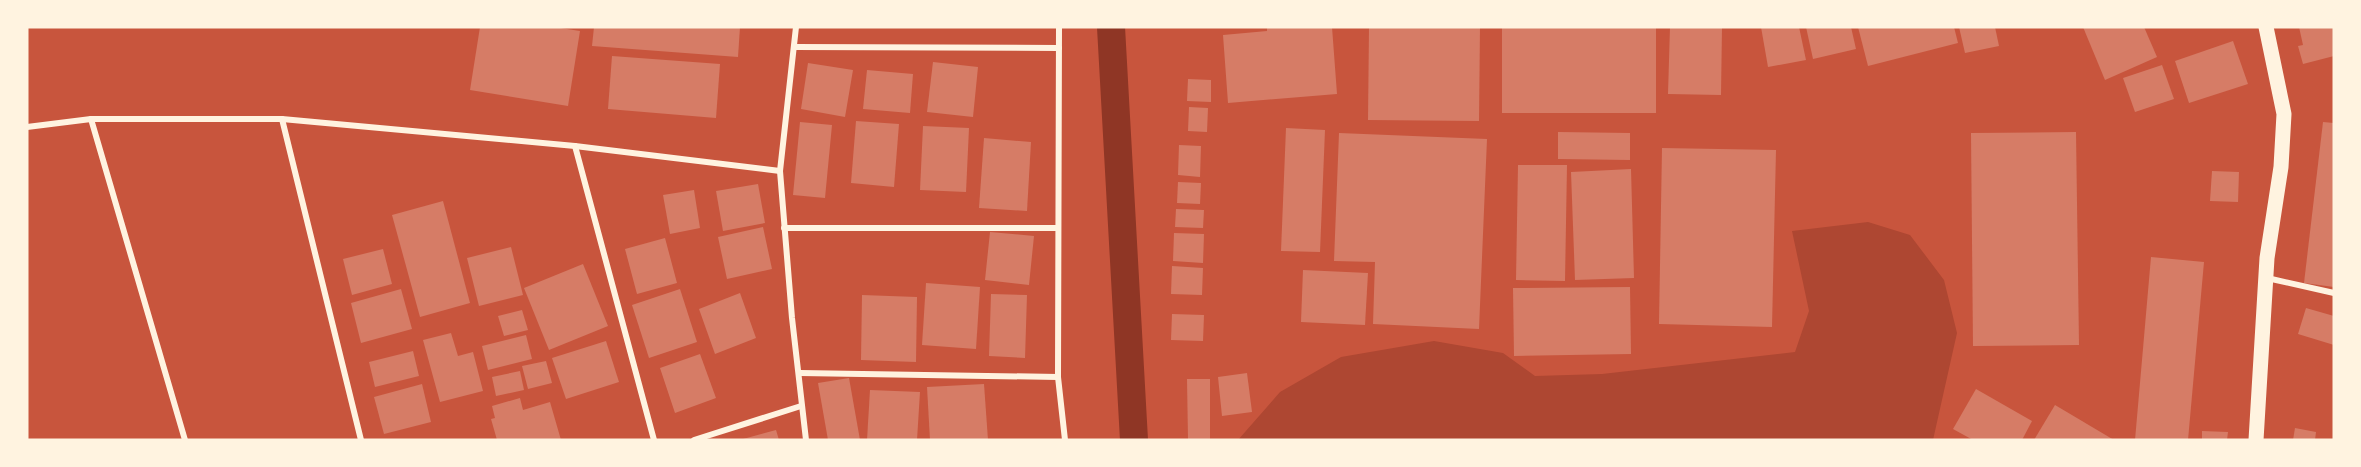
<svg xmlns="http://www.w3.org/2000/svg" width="2361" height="467" viewBox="0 0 2361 467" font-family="Lato,sans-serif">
	<rect width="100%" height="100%" fill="#c8553d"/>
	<polygon fill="#ae4732" points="1868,222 1910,235 1944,280 1957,333 1933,440 1238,440 1280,392 1341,357 1434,341 1503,353 1535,376 1602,374 1795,352 1809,311 1792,231"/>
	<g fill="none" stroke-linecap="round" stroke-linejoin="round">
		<polyline stroke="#8f3625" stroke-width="28" points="1111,27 1134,440"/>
	</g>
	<g fill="#d67c66">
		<polygon points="480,27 554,27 580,31 568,106 470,90"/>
		<polygon points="594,27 740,27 738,57 592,46"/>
		<polygon points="1267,27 1332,27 1337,94 1228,103 1223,35 1267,31"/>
		<polygon points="1369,27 1480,27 1479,121 1368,120"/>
		<rect x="1502" y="27" width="154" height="86"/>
		<polygon points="1670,27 1722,27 1721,95 1668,94"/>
		<polygon points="1761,27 1799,27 1806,60 1768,67"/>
		<polygon points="1806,27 1851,27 1856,49 1813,59"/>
		<polygon points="1858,27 1954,27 1958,43 1868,66"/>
		<polygon points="1959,27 1995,27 1999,46 1965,53"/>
		<polygon points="2083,27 2144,27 2157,57 2105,80"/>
		<polygon points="2299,27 2334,27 2334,56 2303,64 2298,46 2303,45"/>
		<polygon points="2233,41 2248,84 2189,103 2175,61"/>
		<polygon points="612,56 720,64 716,118 608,109"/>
		<polygon points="933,62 978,67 973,117 927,112"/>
		<polygon points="808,63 853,70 845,117 801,109"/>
		<polygon points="2162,65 2174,99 2135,112 2123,78"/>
		<polygon points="867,70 913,74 910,113 863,109"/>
		<polygon points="1188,79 1211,80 1211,102 1187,101"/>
		<polygon points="1189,107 1208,108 1207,132 1188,131"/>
		<polygon points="856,121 899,124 894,187 851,183"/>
		<polygon points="800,122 832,125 825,198 793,195"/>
		<polygon points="2323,122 2334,123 2334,287 2304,283"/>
		<polygon points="923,126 969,128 966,192 920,190"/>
		<polygon points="1286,128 1325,130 1320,252 1281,251"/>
		<polygon points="1558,132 1630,133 1630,160 1558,159"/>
		<polygon points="2076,132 2079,345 1973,346 1971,133"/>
		<polygon points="1339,133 1487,139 1479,329 1373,324 1375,262 1334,261"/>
		<polygon points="984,138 1031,142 1027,211 979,208"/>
		<polygon points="1179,145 1201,146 1200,177 1178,175"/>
		<polygon points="1662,148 1776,150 1772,327 1659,324"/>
		<polygon points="1518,165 1567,165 1565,281 1516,280"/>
		<polygon points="1631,169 1634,278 1575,280 1571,172"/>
		<polygon points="2212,171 2239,172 2238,202 2210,201"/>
		<polygon points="1178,182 1201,183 1200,204 1177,203"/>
		<polygon points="758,184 765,223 723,231 716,191"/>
		<polygon points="694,190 700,228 670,234 663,195"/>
		<polygon points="443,201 470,303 420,317 392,215"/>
		<polygon points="1176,209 1204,210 1203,228 1175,227"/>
		<polygon points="763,227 772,269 727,279 718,237"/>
		<polygon points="990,232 1034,236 1029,285 985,280"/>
		<polygon points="1174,233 1204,234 1203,263 1173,261"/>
		<polygon points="665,238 677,283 637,294 625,249"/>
		<polygon points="511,247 523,295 479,306 467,258"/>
		<polygon points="383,249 392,284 352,295 343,259"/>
		<polygon points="2151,257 2204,262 2188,440 2135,440"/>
		<polygon points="583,264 608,326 549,350 524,288"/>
		<polygon points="1172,266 1203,268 1202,295 1171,294"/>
		<polygon points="1303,270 1368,273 1365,325 1301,322"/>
		<polygon points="926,283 980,287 976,349 922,345"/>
		<polygon points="1630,287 1631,354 1514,356 1513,288"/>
		<polygon points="401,289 412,329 361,343 351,303"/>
		<polygon points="680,289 697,342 649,358 632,305"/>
		<polygon points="740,293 756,338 715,354 699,309"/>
		<polygon points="991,294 1027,295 1025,358 989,356"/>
		<polygon points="862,295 917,297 916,362 861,360"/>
		<polygon points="2306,308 2334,316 2334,345 2298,334"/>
		<polygon points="522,310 528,330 504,336 498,316"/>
		<polygon points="1172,314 1204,315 1203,341 1171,340"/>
		<polygon points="451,333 458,356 473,352 483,391 440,402 423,340"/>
		<polygon points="526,335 532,359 488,370 482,346"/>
		<polygon points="606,341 619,382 566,399 552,358"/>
		<polygon points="413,351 419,376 375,387 369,362"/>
		<polygon points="700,354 716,398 675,413 660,368"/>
		<polygon points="546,361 552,383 528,389 522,366"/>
		<polygon points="520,371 524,390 496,396 492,377"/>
		<polygon points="1247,373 1252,412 1222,416 1218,377"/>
		<polygon points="849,378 860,440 828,440 818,383"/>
		<polygon points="1187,379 1210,379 1210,439 1188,439"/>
		<polygon points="422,384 431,422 384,434 374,397"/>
		<polygon points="984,384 988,440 930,440 927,387"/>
		<polygon points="1976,389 2032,421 2022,440 1973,440 1953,429"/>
		<polygon points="870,390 920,392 917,440 867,440"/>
		<polygon points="520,398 523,410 550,402 561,440 497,440 491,419 495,418 492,406"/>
		<polygon points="2055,405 2114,440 2034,440"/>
		<polygon points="2295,428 2316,432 2315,440 2293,440"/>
		<polygon points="776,430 779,440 743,440 743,439"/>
		<polygon points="2202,431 2228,432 2227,440 2202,440"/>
	</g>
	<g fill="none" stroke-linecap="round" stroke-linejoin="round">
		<g stroke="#fff3e0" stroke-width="6">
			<polyline points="796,27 780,171 792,318 806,440"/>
			<polyline points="1059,27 1058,377 1065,440"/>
			<polyline points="795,47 1059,48"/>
			<polyline points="91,119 185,440"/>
			<polyline points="282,119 361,440"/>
			<polyline points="27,127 91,119 282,119 575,146 780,171"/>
			<polyline points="575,146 654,440"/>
			<polyline points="784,228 1058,228"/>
			<polyline points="2267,278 2334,293"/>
			<polyline points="800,373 1058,377"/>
			<polyline points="694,440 801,406"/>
		</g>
		<polyline stroke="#fff3e0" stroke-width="15" points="2256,440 2267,258 2281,167 2284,114 2266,27"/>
	</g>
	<rect width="2361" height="467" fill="none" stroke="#fff3e0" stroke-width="57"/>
</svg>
